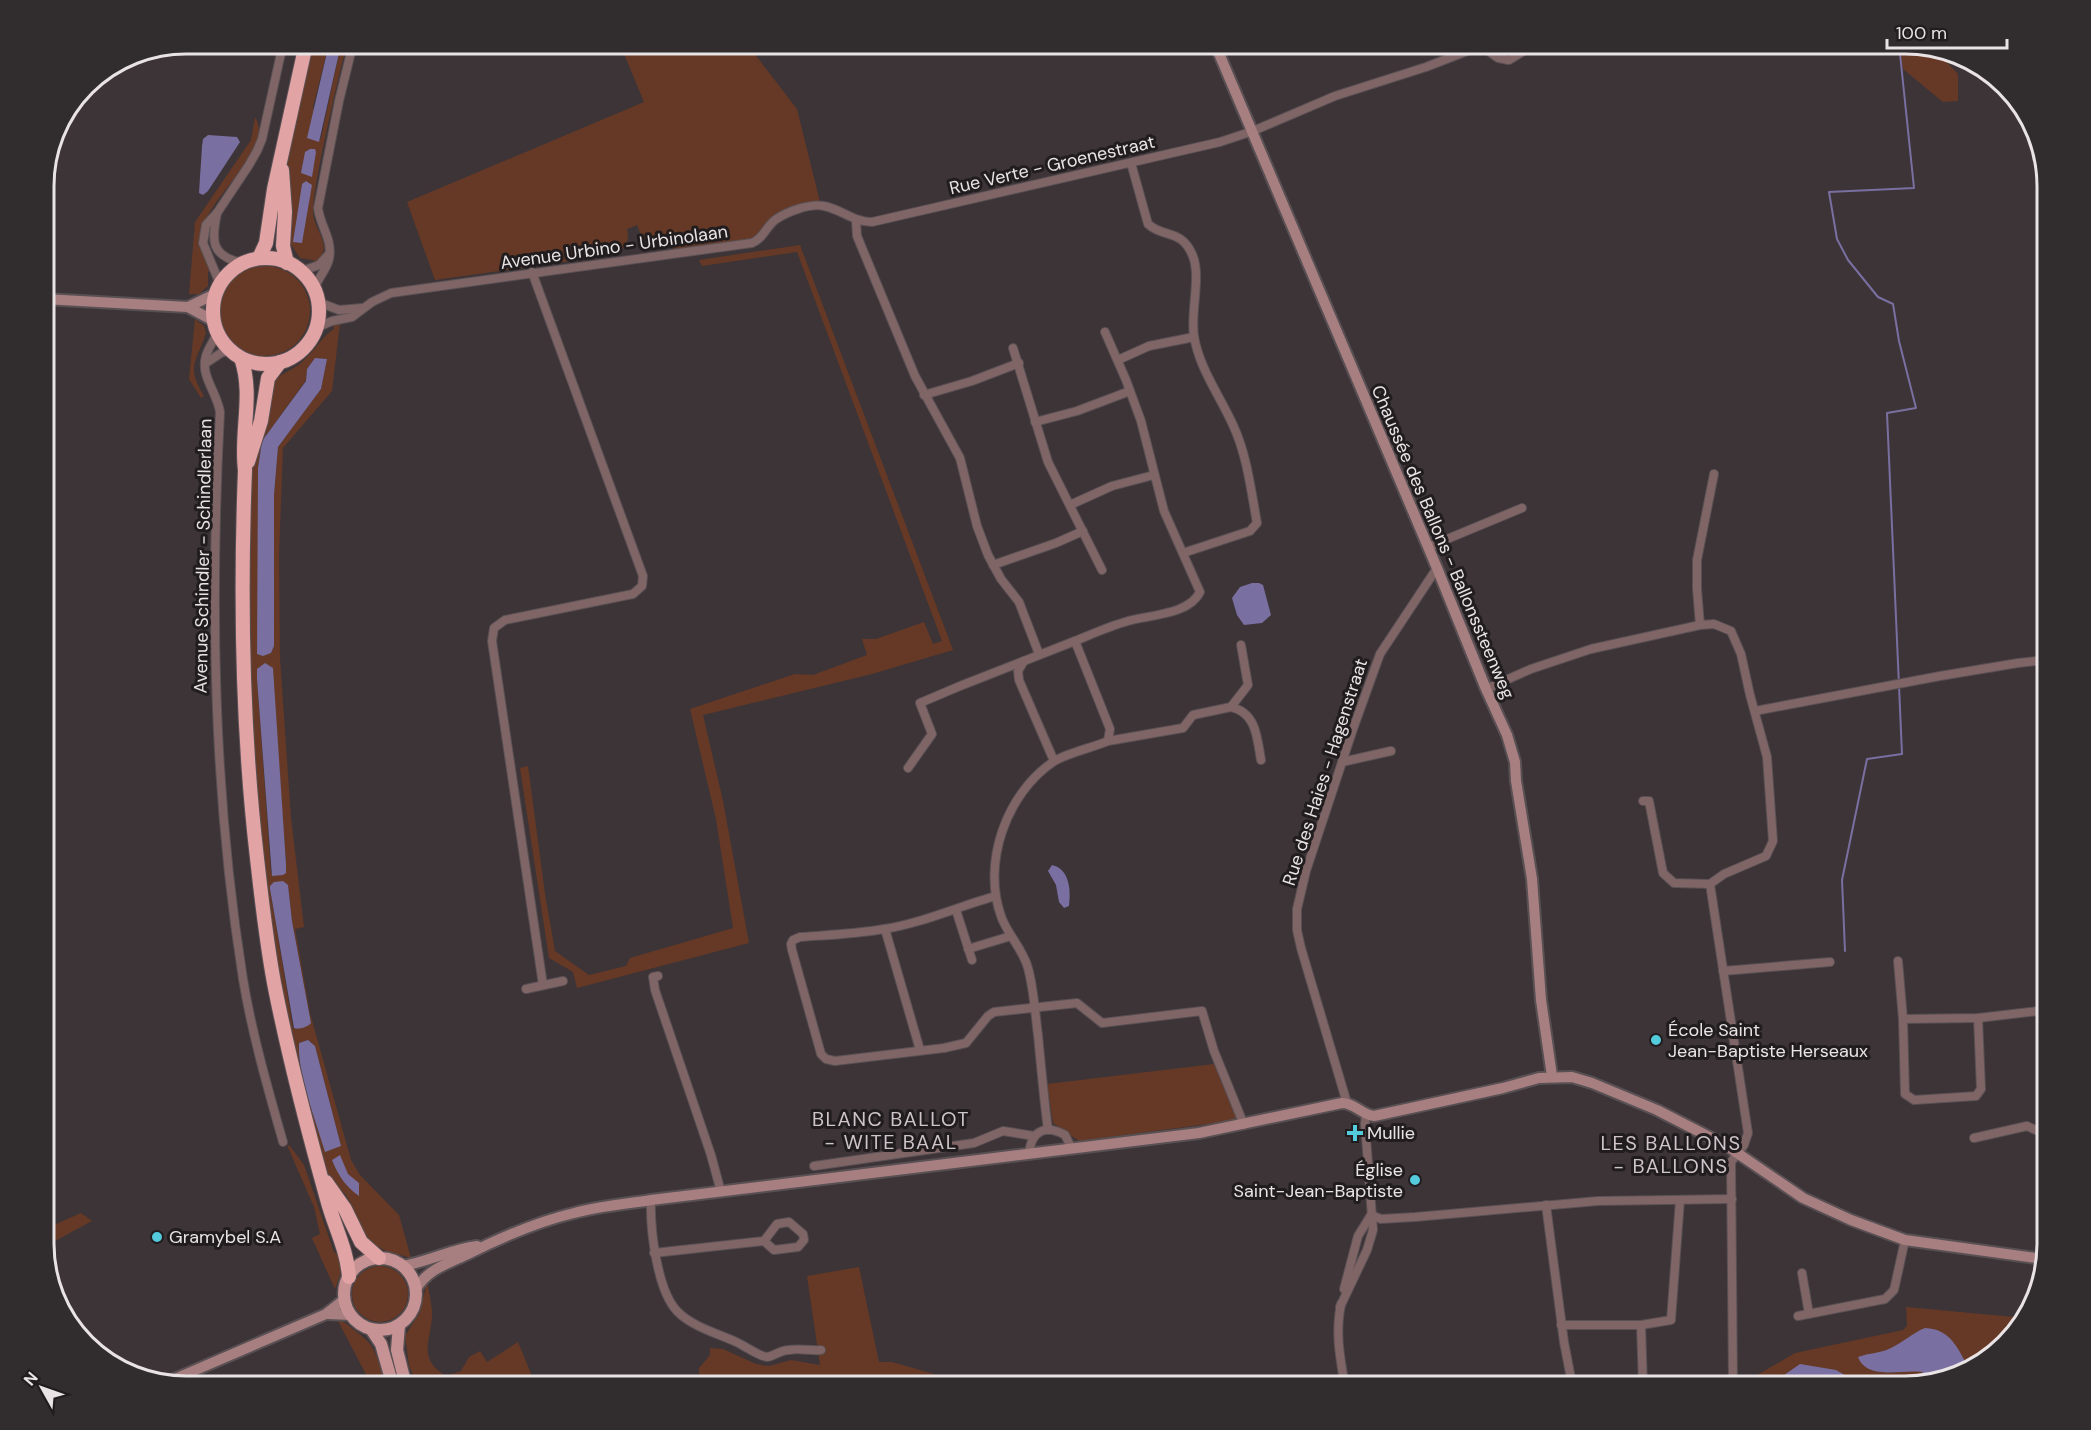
<svg xmlns="http://www.w3.org/2000/svg" width="2091" height="1430" viewBox="0 0 2091 1430" font-family="'DM Sans',sans-serif">
	<rect width="100%" height="100%" fill="#3d3438"/>
	<g fill="#653925" fill-rule="evenodd">
		<path d="M 311,44 L 329,44 L 313,107 L 318,142 L 321,138 L 341,44 L 347,44 C 337,81 329,119 321,157 C 318,174 314,191 313,208 C 311,231 336,242 316,264 L 313,260 L 300,258 L 292,246 L 287,246 L 286,165 Z"/>
		<path d="M 620,44 L 747,44 L 797,109 L 820,202 L 774,216 L 760,234 L 753,239 L 674,251 L 672,246 L 649,246 L 643,240 L 637,225 L 627,229 C 630,242 626,250 613,255 L 435,280 L 407,202 L 644,102 Z"/>
		<polygon points="1899,44 1938,53 1958,74 1958,101 1943,102 1903,69"/>
		<path d="M 255,117 C 277,150 200,202 200,239 C 200,250 206,259 211,269 L 208,272 L 208,286 L 199,294 L 189,294 L 195,222 L 251,140 Z"/>
		<polygon points="800,245 953,650 872,674 703,715 723,801 749,943 577,988 573,972 549,958 520,768 528,766 545,894 555,951 589,975 626,966 630,958 733,928 716,819 690,709 795,674 813,675 867,655 862,639 876,639 924,622 933,644 942,641 797,252 702,266 699,260"/>
		<circle cx="265" cy="311" r="45"/>
		<path d="M 195,319 L 204,326 L 206,333 C 196,363 186,366 204,396 L 201,398 L 189,379 Z"/>
		<path d="M 340,323 L 332,391 L 283,448 L 279,554 L 280,658 L 291,818 L 304,927 L 295,929 L 310,1013 L 351,1160 L 360,1175 L 399,1215 L 411,1258 L 386,1251 L 371,1243 L 369,1244 L 354,1210 L 346,1195 L 331,1179 L 323,1165 L 311,1124 L 280,986 L 267,897 L 251,721 L 247,594 L 250,471 L 270,381 L 275,381 C 283,371 294,370 303,361 C 315,351 321,337 334,329 L 333,324 ZM 315,358 L 327,359 L 321,389 L 278,447 L 274,495 L 274,646 L 271,653 L 258,654 L 258,468 L 262,441 L 306,380 L 307,369 ZM 272,667 L 286,864 L 286,873 L 271,873 L 257,679 L 257,669 ZM 288,885 L 292,921 L 311,1023 L 297,1029 L 293,1028 L 270,889 ZM 308,1040 L 315,1046 L 341,1146 C 323,1115 296,1080 299,1043 Z"/>
		<polygon points="1214,1064 1238,1120 1079,1141 1053,1123 1047,1084"/>
		<polygon points="287,1145 290,1146 304,1165 334,1252 342,1258 342,1269 335,1289 312,1238 320,1234 314,1207"/>
		<polygon points="81,1213 92,1221 44,1247 44,1219 47,1228"/>
		<circle cx="380" cy="1294" r="28"/>
		<polygon points="859,1267 879,1362 892,1362 976,1386 699,1386 699,1368 710,1355 710,1348 723,1349 756,1364 769,1366 791,1360 820,1365 807,1276"/>
		<path d="M 427,1282 C 429,1291 431,1301 432,1311 C 433,1338 415,1358 446,1376 L 461,1371 L 469,1357 L 480,1351 L 487,1362 L 518,1342 L 536,1386 L 417,1386 L 409,1365 L 405,1336 L 420,1312 Z"/>
		<polygon points="1906,1307 2025,1318 2023,1323 1968,1372 1905,1386 1715,1386 1742,1382 1742,1378 1752,1378 1795,1353 1903,1330 1907,1326"/>
		<path d="M 338,1321 C 345,1321 349,1326 354,1330 C 378,1346 378,1360 385,1386 L 372,1386 Z"/>
	</g>
	<g fill="#796fa0">
		<polygon points="329,44 341,44 319,142 307,138"/>
		<polygon points="208,135 237,137 240,142 208,191 203,195 199,193 202,146 203,139"/>
		<polygon points="310,149 315,149 316,152 312,177 301,173 305,152"/>
		<polygon points="306,181 312,185 302,243 293,242 302,184"/>
		<polygon points="315,358 327,359 321,389 278,447 274,495 274,646 271,653 263,656 257,654 258,468 262,441 306,381 307,369"/>
		<polygon points="1252,583 1259,583 1263,585 1271,615 1262,623 1244,625 1237,615 1232,598 1240,587"/>
		<polygon points="265,663 273,668 286,864 286,873 283,875 272,876 257,679 257,669"/>
		<path d="M 1052,865 C 1070,869 1071,891 1069,906 L 1064,908 L 1059,902 L 1056,885 L 1048,871 Z"/>
		<path d="M 283,881 L 288,885 L 292,921 L 311,1023 C 308,1027 298,1030 294,1028 L 270,889 L 270,886 L 274,882 Z"/>
		<path d="M 308,1040 L 315,1046 L 341,1146 L 325,1152 C 316,1121 297,1073 299,1043 Z"/>
		<path d="M 340,1155 L 348,1174 L 359,1183 L 359,1196 C 345,1186 338,1175 332,1160 Z"/>
		<path d="M 1925,1328 C 1952,1329 1958,1350 1970,1370 L 1931,1380 L 1922,1372 C 1903,1369 1867,1381 1858,1357 C 1869,1353 1881,1353 1891,1348 C 1904,1342 1912,1333 1925,1328 Z"/>
		<polygon points="1800,1364 1836,1370 1850,1378 1849,1386 1768,1386"/>
	</g>
	<g fill="none" stroke-linecap="round" stroke-linejoin="round">
		<polyline stroke="#796fa0" stroke-width="2" points="1845,951 1842,880 1867,759 1902,754 1887,413 1916,408 1899,341 1893,304 1878,297 1848,260 1837,239 1829,192 1914,188 1899,44"/>
		<g stroke="#595054" stroke-width="10">
			<g id="street">
				<path d="M 1131,163 L 1148,224 C 1163,238 1181,229 1192,254 C 1202,275 1190,312 1194,336 C 1199,368 1220,396 1233,425 C 1247,455 1251,490 1257,523 L 1250,531 L 1183,553"/>
				<path d="M 217,213 C 211,241 211,256 242,263"/>
				<polyline points="856,221 857,236 915,376 960,458 977,526 988,555 1001,579 1019,602 1039,654"/>
				<polyline points="302,271 319,265 329,254"/>
				<polyline points="532,272 643,576 642,586 633,594 505,620 494,628 492,641 543,985"/>
				<polyline points="220,284 203,243 206,225 217,213 249,165 257,151 262,139 283,44"/>
				<path d="M 314,289 C 318,278 327,269 329,259 C 333,239 320,226 318,208 L 339,101 L 353,44"/>
				<polyline points="318,302 339,310 362,308"/>
				<path d="M 316,328 L 332,321 L 352,317 L 372,302 L 391,293 L 752,243 C 764,238 765,228 775,220 C 786,212 810,203 824,206 C 843,210 853,222 872,222 L 1220,142 L 1253,131 L 1335,96 L 1426,67 L 1475,48 L 1483,47 L 1498,58 L 1509,60 L 1522,52 L 1531,44"/>
				<path d="M 217,333 C 214,341 208,348 206,356 C 200,376 217,392 220,412 C 210,602 213,790 243,979 C 252,1034 268,1089 283,1142"/>
				<polyline points="1013,348 1048,462 1102,570"/>
				<polyline points="1118,360 1149,346 1194,337"/>
				<polyline points="206,363 221,353 230,350"/>
				<polyline points="924,395 972,381 1019,363"/>
				<polyline points="1035,422 1077,411 1130,391"/>
				<polyline points="1070,505 1112,486 1154,475"/>
				<polyline points="1428,547 1522,508"/>
				<polyline points="993,565 1056,543 1083,531"/>
				<polyline points="1700,625 1697,589 1697,560 1714,474"/>
				<path d="M 1075,641 C 1092,634 1110,626 1128,621 C 1148,615 1189,615 1200,592 L 1164,511 L 1141,421 L 1126,380 L 1105,332"/>
				<polyline points="1024,661 1018,671 1019,680 1054,761"/>
				<polyline points="1486,689 1531,669 1591,649 1700,625 1714,624 1731,631 1741,654 1750,695 1767,757 1773,841 1766,856 1724,874 1710,884 1748,1133 1744,1145 1731,1162 1733,1385"/>
				<path d="M 1231,707 C 1257,713 1257,739 1261,760"/>
				<polyline points="1755,711 1940,676 2018,663 2047,660"/>
				<polyline points="1108,741 1183,728 1193,715 1231,707 1248,685 1241,645"/>
				<polyline points="1342,762 1391,751"/>
				<path d="M 908,768 L 932,734 L 920,703 L 960,686 L 1075,641 L 1110,729 L 1108,741 C 1092,748 1066,753 1053,762 C 1006,794 982,863 1001,916 C 1007,934 1023,949 1028,968 C 1034,990 1035,1013 1038,1035 C 1041,1067 1044,1099 1048,1130"/>
				<polyline points="1643,801 1649,801 1663,873 1674,883 1710,884"/>
				<path d="M 996,896 C 959,906 923,923 884,929 C 856,934 828,935 800,937 L 793,940 L 791,944 L 792,950 L 821,1054 L 826,1059 L 835,1061 L 944,1048 L 966,1043 L 988,1016 L 994,1012 L 1077,1003 L 1102,1023 L 1202,1011 L 1214,1051 L 1244,1125"/>
				<polyline points="956,910 972,960"/>
				<polyline points="885,929 920,1050"/>
				<polyline points="968,949 1011,936"/>
				<polyline points="1898,961 1903,1019 1905,1094 1914,1100 1976,1096 1981,1089 1978,1018"/>
				<polyline points="1723,971 1830,962"/>
				<polyline points="658,976 653,977 655,990 711,1155 721,1192"/>
				<polyline points="526,989 563,981"/>
				<polyline points="1903,1019 1978,1018 2047,1010"/>
				<polyline points="1347,1103 1301,948 1297,930 1297,909 1306,871 1353,729 1380,654 1437,568"/>
				<polyline points="1974,1138 2027,1126 2047,1135"/>
				<path d="M 1029,1154 C 1031,1131 1045,1124 1065,1135 L 1072,1149"/>
				<polyline points="814,1166 974,1143 1003,1131 1034,1136"/>
				<path d="M 651,1200 C 650,1229 657,1290 677,1311 C 691,1326 716,1333 734,1341 C 742,1344 760,1357 767,1357 C 774,1356 781,1350 789,1350 C 799,1348 811,1351 821,1350"/>
				<polyline points="1546,1205 1564,1342 1572,1384 1567,1386"/>
				<polyline points="1371,1215 1381,1219 1415,1217 1598,1201 1732,1199"/>
				<polyline points="654,1253 764,1241 777,1224 789,1222 803,1234 804,1240 798,1247 774,1250 764,1241"/>
				<polyline points="1802,1273 1809,1314"/>
				<polyline points="1344,1289 1358,1236 1371,1215"/>
				<path d="M 1341,1304 C 1335,1333 1340,1358 1345,1386"/>
				<polyline points="1340,1307 1367,1250 1373,1230 1365,1124 1366,1114"/>
				<polyline points="1798,1316 1885,1299 1894,1290 1905,1240"/>
				<polyline points="1561,1325 1641,1325 1671,1320 1680,1200"/>
				<polyline points="1641,1325 1643,1386"/>
			</g>
		</g>
		<g stroke="#595054" stroke-width="14">
			<g id="secondary">
				<polyline points="1215,44 1437,568 1486,689 1507,735 1515,762 1516,781 1532,879 1541,1000 1552,1076"/>
				<polyline points="44,299 188,307 214,321"/>
				<polyline points="188,307 215,294"/>
				<path d="M 402,1266 C 428,1262 451,1249 477,1246"/>
				<path d="M 416,1289 C 428,1269 447,1264 468,1254 C 502,1237 536,1222 574,1213 C 599,1206 626,1204 651,1200 L 1199,1133 L 1342,1103 C 1355,1103 1362,1115 1374,1116 L 1503,1088 L 1539,1078 L 1572,1077 L 1592,1083 L 1657,1110 L 1727,1146 L 1803,1198 L 1851,1220 L 1905,1240 L 2043,1259"/>
				<polyline points="328,1314 351,1315"/>
				<polyline points="170,1381 326,1314 345,1299"/>
			</g>
		</g>
		<g stroke="#595054" stroke-width="15">
			<g id="primary">
				<circle cx="380" cy="1294" r="36"/>
				<polyline points="399,1325 397,1350 406,1386"/>
				<polyline points="371,1329 381,1344 393,1386"/>
			</g>
		</g>
		<g stroke="#595054" stroke-width="16">
			<g id="highway">
				<polyline points="282,170 285,212 283,246 287,263"/>
				<polyline points="259,258 266,243 274,189 306,44"/>
				<circle cx="266" cy="311" r="53"/>
				<path d="M 241,358 C 254,395 240,432 245,470 C 240,600 242,729 257,858 C 262,903 267,949 276,993 C 290,1062 308,1131 327,1199 C 334,1226 347,1249 349,1277"/>
				<polyline points="248,462 261,421 268,378 280,362"/>
				<polyline points="326,1182 345,1209 361,1242 379,1258"/>
			</g>
		</g>
		<use href="#street" stroke="#806566" stroke-width="8"/>
		<use href="#secondary" stroke="#a87f80" stroke-width="10"/>
		<use href="#primary" stroke="#c79293" stroke-width="12"/>
		<use href="#highway" stroke="#e2a3a5" stroke-width="14"/>
	</g>
	<g fill="#54cadd" stroke="#211d1f" stroke-width="2">
		<circle cx="1656" cy="1040" r="6"/>
		<path d="M1352 1124h6v6h6v6h-6v6h-6v-6h-6v-6h6z"/>
		<circle cx="1415" cy="1180" r="6"/>
		<circle cx="157" cy="1237" r="6"/>
	</g>
	<g text-anchor="middle" stroke-width="6" stroke-linejoin="round" paint-order="stroke">
		<g font-size="18" fill="#e9e3e5" stroke="#211d1f">
			<text transform="translate(1052 165) rotate(-13)" y="6">Rue Verte - Groenestraat</text>
			<text transform="translate(614 247) rotate(-8)" y="6">Avenue Urbino - Urbinolaan</text>
			<text transform="translate(1443 542) rotate(67)" y="6">Chaussée des Ballons - Ballonssteenweg</text>
			<text transform="translate(203 556) rotate(-89)" y="6">Avenue Schindler - Schindlerlaan</text>
			<text transform="translate(1325 772) rotate(-72)" y="6">Rue des Haies - Hagenstraat</text>
		</g>
		<g font-size="18" fill="#e9e3e5" stroke="#211d1f" text-anchor="start">
			<text x="1668" y="1036">École Saint<tspan x="1668" dy="21">Jean-Baptiste Herseaux</tspan></text>
			<text x="1367" y="1139">Mullie</text>
			<text x="1403" y="1176" text-anchor="end">Église<tspan x="1403" dy="21">Saint-Jean-Baptiste</tspan></text>
			<text x="169" y="1243">Gramybel S.A</text>
		</g>
		<g font-size="20" letter-spacing="1.5" fill="#cfc4c9" stroke="#211d1f">
			<text x="891" y="1126">BLANC BALLOT<tspan x="891" dy="23">- WITE BAAL</tspan></text>
			<text x="1671" y="1150">LES BALLONS<tspan x="1671" dy="23">- BALLONS</tspan></text>
		</g>
	</g>
	<path d="M0 0H2091V1430H0ZM186 54H1905A132 132 0 0 1 2037 186V1244A132 132 0 0 1 1905 1376H186A132 132 0 0 1 54 1244V186A132 132 0 0 1 186 54Z" fill="#312d2f" fill-rule="evenodd"/>
	<path fill="none" stroke="#e9e3e5" stroke-width="3" d="M186 54H1905A132 132 0 0 1 2037 186V1244A132 132 0 0 1 1905 1376H186A132 132 0 0 1 54 1244V186A132 132 0 0 1 186 54Z"/>
	<g transform="translate(42 1388) rotate(310)" stroke="#211d1f" stroke-width="4.5" paint-order="stroke">
	<path d="M0-4.5L10 22L0 15L-10 22Z" fill="#e9e3e5"/>
	<text y="-9" font-size="16" font-weight="bold" text-anchor="middle" fill="#e9e3e5">N</text>
	</g>
	<path d="M1887 39v9h120v-9" fill="none" stroke="#e9e3e5" stroke-width="3"/>
	<text x="1896" y="39" font-size="18" fill="#e9e3e5" stroke="#211d1f" stroke-width="4.5" paint-order="stroke">100 m</text>
</svg>
